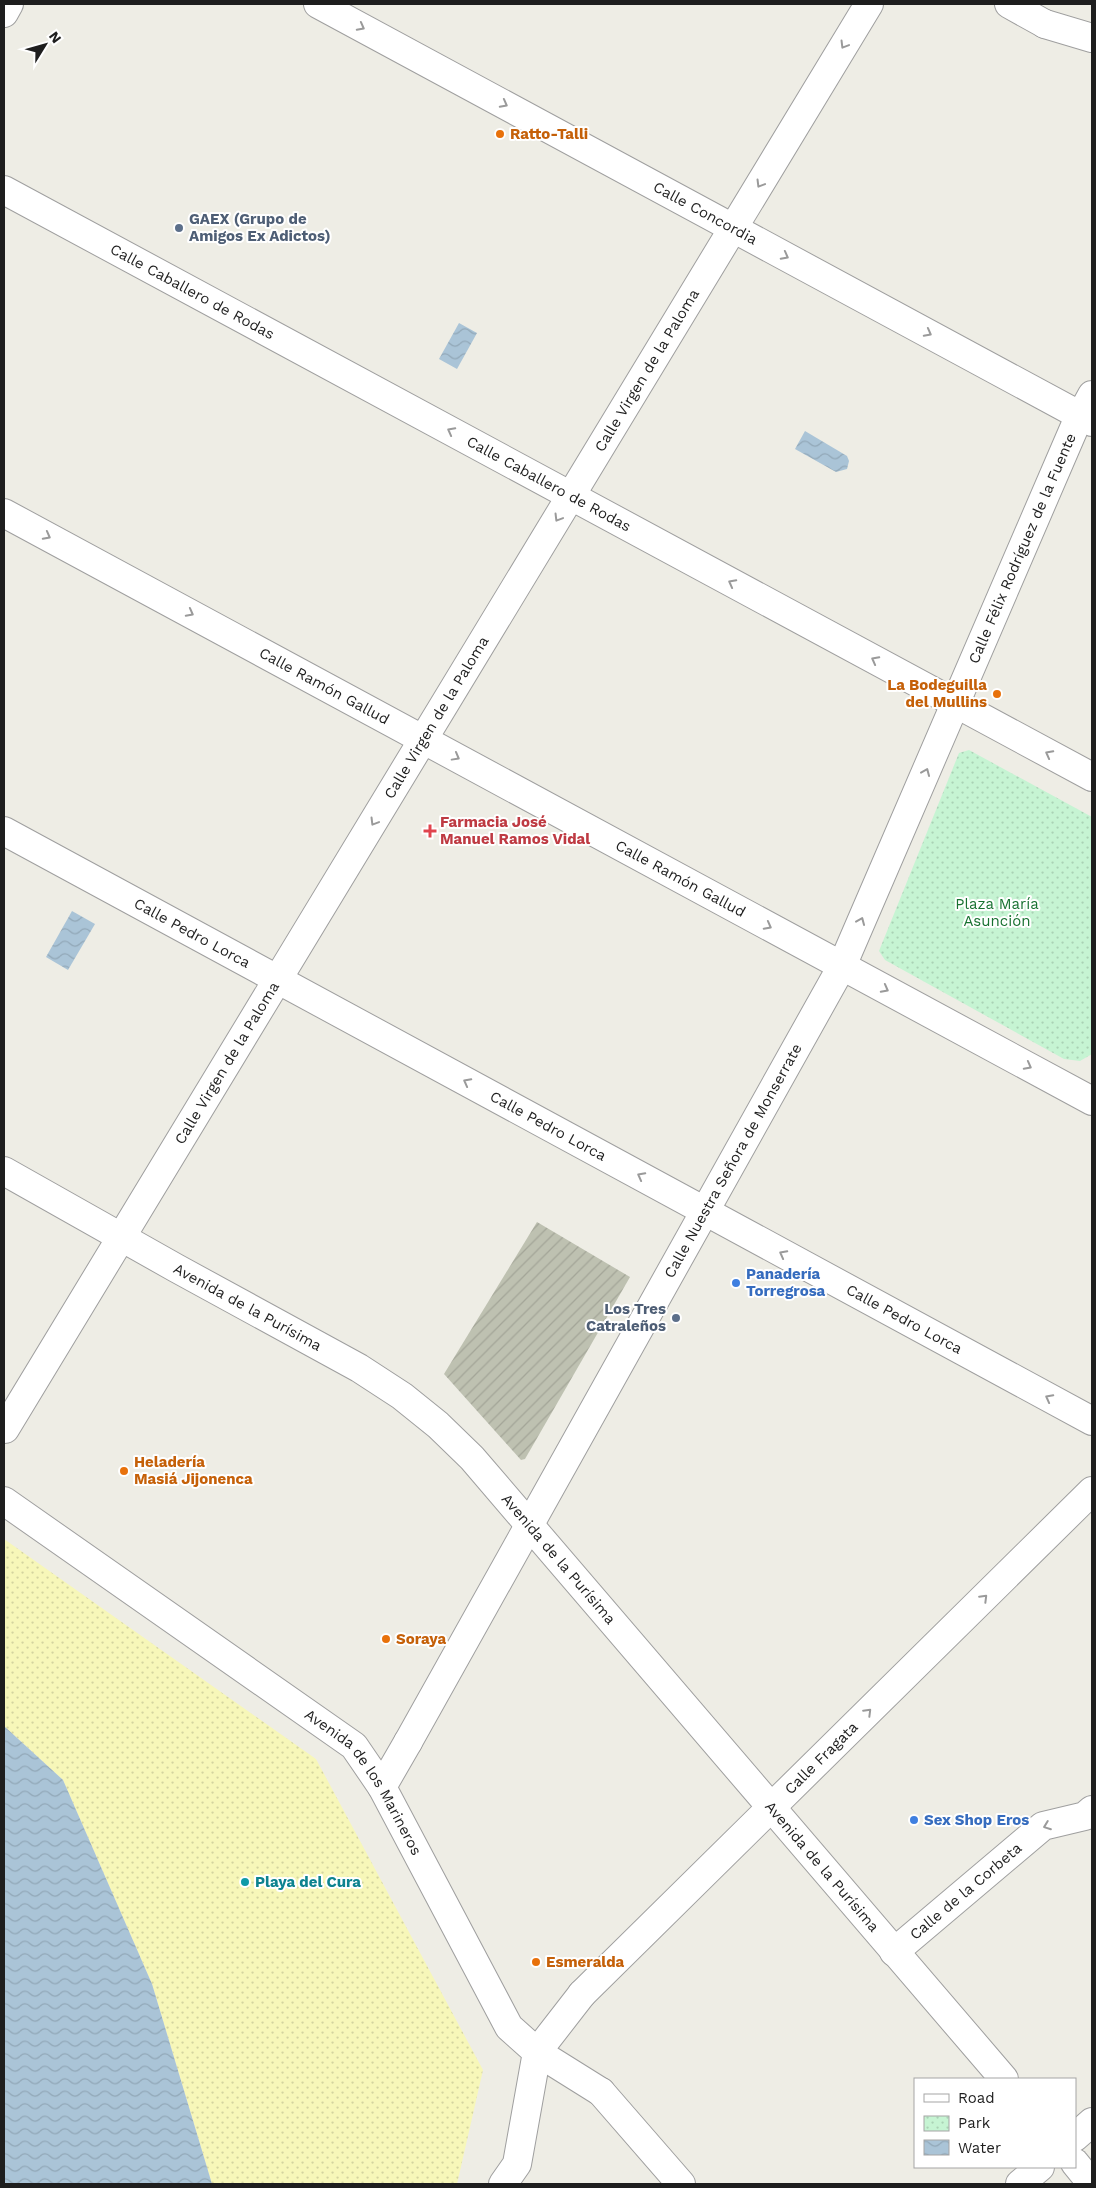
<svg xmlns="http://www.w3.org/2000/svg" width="1096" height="2188" viewBox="0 0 1096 2188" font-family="'Work Sans',sans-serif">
	<defs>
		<pattern id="construction-furrows" width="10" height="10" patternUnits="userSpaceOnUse" patternTransform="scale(1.25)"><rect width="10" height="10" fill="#bec1b1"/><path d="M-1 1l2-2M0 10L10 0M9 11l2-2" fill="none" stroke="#a3a598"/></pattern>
		<pattern id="sand-dots" width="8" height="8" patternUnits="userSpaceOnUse" patternTransform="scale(1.25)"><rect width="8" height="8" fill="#f7f7b9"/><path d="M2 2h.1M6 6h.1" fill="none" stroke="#d3d39f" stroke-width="1.8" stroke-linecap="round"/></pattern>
		<pattern id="park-dots" width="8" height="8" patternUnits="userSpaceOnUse" patternTransform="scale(1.25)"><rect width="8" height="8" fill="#c6f4d3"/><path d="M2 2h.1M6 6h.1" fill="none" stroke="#aad1b5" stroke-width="1.8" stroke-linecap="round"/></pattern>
		<pattern id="water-waves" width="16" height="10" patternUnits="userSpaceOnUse" patternTransform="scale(1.25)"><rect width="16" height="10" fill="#aac4d7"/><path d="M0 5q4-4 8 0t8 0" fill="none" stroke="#92a8b8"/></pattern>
	</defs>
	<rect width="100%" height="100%" fill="#eeede5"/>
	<polygon fill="url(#construction-furrows)" points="537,1222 630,1277 525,1459 521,1460 444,1374"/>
	<polygon fill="url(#sand-dots)" points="4,1539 316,1759 483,2070 457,2184 212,2184 152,1984 63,1780 4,1726"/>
	<polygon fill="url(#park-dots)" points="969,750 1092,817 1092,1054 1080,1061 1064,1059 885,960 879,951 959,753"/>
	<g fill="url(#water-waves)">
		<polygon points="459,323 477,333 457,369 439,359"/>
		<polygon points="805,431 847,456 849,461 847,469 836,472 795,449"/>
		<polygon points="72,911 95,924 68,970 46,957"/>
		<polygon points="4,1726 63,1780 152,1984 212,2184 4,2184"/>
	</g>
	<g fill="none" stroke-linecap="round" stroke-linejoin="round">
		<g stroke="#9f9f9f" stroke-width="30">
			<g id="pedestrian">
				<polyline points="1045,24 1092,38"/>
				<path id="s1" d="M 4,1501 L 354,1746 L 382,1787 L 509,2027 L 537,2052 L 517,2164 L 503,2184"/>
				<polyline points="382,1787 408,1742"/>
				<polyline points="582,1994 537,2052 601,2092"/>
			</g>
		</g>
		<g stroke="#9f9f9f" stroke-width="30">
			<g id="minor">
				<path id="s2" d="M 318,4 L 1092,422"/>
				<polyline points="1009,4 1045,24"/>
				<polyline points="4,13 9,4"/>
				<path id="s3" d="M 4,190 L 1092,777"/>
				<path id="s4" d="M 4,513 L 1092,1101"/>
				<path id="s5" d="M 4,831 L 1092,1421"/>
				<path id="s6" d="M 5,1429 L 869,4"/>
				<path id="s7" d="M 408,1742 L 842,966 L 1075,426 L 1092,395"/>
				<path id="s8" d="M 894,1952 L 1043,1826 L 1085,1816 L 1092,1810"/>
				<path id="s9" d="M 582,1994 L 1092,1491"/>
				<polyline points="601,2092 681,2184"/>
				<polyline points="1075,2137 1092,2122"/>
				<polyline points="1020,2184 1040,2167"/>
			</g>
		</g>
		<g stroke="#9f9f9f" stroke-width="30">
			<g id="tertiary">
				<path id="s10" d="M 4,1171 L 176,1268 L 359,1368 L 402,1396 L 438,1425 L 472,1458 L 1004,2079"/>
				<polyline points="1075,2163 1092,2184"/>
			</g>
		</g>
		<use href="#pedestrian" stroke="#fff" stroke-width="28"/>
		<use href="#minor" stroke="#fff" stroke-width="28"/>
		<use href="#tertiary" stroke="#fff" stroke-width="28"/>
	</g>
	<defs><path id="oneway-chevron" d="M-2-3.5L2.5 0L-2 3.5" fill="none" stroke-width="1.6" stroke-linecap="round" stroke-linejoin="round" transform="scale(1.25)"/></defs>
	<g stroke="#9a9a9a">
		<use href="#oneway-chevron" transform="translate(361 27) rotate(28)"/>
		<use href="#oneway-chevron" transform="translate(844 45) rotate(121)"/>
		<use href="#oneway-chevron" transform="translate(504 104) rotate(28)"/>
		<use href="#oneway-chevron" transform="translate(760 184) rotate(121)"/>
		<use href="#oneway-chevron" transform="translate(785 256) rotate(28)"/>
		<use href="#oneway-chevron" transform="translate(928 333) rotate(28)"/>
		<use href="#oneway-chevron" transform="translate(451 431) rotate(-152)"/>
		<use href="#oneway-chevron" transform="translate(558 518) rotate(121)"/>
		<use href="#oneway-chevron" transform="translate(47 536) rotate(28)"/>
		<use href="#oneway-chevron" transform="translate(732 583) rotate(-152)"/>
		<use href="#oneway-chevron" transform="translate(190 613) rotate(28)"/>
		<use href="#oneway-chevron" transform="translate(875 660) rotate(-152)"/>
		<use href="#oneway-chevron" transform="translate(1049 754) rotate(-152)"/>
		<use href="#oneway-chevron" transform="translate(456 757) rotate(29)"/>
		<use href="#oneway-chevron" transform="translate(926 772) rotate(-67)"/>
		<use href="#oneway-chevron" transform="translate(374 822) rotate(121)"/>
		<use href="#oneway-chevron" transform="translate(861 921) rotate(-67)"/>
		<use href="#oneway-chevron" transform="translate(768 926) rotate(28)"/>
		<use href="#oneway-chevron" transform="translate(885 989) rotate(28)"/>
		<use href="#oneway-chevron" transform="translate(1028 1066) rotate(28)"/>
		<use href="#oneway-chevron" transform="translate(467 1082) rotate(-152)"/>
		<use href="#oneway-chevron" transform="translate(641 1176) rotate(-152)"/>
		<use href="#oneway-chevron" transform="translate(783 1254) rotate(-152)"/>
		<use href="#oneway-chevron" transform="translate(1049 1398) rotate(-152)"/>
		<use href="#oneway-chevron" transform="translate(984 1598) rotate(-45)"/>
		<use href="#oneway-chevron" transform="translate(868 1712) rotate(-45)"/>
		<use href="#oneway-chevron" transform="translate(1047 1826) rotate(159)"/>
	</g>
	<g fill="#e8710a" stroke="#fff" stroke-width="2">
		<circle cx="500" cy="134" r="5"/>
		<circle cx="997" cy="694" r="5"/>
		<circle cx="124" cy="1471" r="5"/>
		<circle cx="386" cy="1639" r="5"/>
		<circle cx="536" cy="1962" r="5"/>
	</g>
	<g fill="#5c6f8a" stroke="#fff" stroke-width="2">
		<circle cx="179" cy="228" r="5"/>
		<circle cx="676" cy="1318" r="5"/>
	</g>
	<path fill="#e0444e" stroke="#fff" stroke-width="2" d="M427.5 823.5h5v5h5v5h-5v5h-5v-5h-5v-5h5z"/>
	<g fill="#3f7fe0" stroke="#fff" stroke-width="2">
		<circle cx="736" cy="1283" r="5"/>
		<circle cx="914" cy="1820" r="5"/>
	</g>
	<circle fill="#0f9aa8" stroke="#fff" stroke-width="2" cx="245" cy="1882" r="5"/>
	<g text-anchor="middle" stroke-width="4" stroke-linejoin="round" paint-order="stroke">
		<g font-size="15" font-weight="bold" fill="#c56008" stroke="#fff" text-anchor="start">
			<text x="510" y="139">Ratto-Talli</text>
			<text x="987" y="690" text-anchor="end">La Bodeguilla<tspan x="987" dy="17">del Mullins</tspan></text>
			<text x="134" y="1467">Heladería<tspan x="134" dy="17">Masiá Jijonenca</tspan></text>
			<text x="396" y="1644">Soraya</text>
			<text x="546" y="1967">Esmeralda</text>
		</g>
		<g font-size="15" fill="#1e1e1e" stroke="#fff">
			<text dy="5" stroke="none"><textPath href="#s2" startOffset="440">Calle Concordia</textPath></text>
			<text dy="5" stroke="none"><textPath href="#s3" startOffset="214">Calle Caballero de Rodas</textPath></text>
			<text dy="5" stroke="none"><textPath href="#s6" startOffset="1238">Calle Virgen de la Paloma</textPath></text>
			<text dy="5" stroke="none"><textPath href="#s3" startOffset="619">Calle Caballero de Rodas</textPath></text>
			<text dy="5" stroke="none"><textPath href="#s7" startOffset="1344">Calle Félix Rodríguez de la Fuente</textPath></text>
			<text dy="5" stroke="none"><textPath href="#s4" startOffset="364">Calle Ramón Gallud</textPath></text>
			<text dy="5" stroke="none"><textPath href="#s6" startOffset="832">Calle Virgen de la Paloma</textPath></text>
			<text dy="5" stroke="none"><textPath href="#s4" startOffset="769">Calle Ramón Gallud</textPath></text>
			<text dy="5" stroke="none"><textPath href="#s5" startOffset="214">Calle Pedro Lorca</textPath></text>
			<text dy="5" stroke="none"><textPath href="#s6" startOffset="428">Calle Virgen de la Paloma</textPath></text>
			<text dy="5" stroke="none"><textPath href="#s5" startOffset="619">Calle Pedro Lorca</textPath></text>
			<text dy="5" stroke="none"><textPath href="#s7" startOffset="666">Calle Nuestra Señora de Monserrate</textPath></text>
			<text dy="5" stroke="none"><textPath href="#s10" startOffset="279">Avenida de la Purísima</textPath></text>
			<text dy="5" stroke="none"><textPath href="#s5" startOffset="1024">Calle Pedro Lorca</textPath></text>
			<text dy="5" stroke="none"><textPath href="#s10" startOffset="684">Avenida de la Purísima</textPath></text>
			<text dy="5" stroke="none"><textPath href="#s9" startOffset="336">Calle Fragata</textPath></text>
			<text dy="5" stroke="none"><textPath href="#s1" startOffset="461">Avenida de los Marineros</textPath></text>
			<text dy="5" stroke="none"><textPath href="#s10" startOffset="1089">Avenida de la Purísima</textPath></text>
			<text dy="5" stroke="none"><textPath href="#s8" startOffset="94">Calle de la Corbeta</textPath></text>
		</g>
		<g font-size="15" font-weight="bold" fill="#4e5e75" stroke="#fff" text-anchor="start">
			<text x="189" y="224">GAEX (Grupo de<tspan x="189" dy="17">Amigos Ex Adictos)</tspan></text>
			<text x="666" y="1314" text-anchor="end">Los Tres<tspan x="666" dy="17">Catraleños</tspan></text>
		</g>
		<g font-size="15" font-weight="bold" fill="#be3a42" stroke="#fff" text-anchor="start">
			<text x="440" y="827">Farmacia José<tspan x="440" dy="17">Manuel Ramos Vidal</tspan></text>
		</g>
		<g font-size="15" fill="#177130" stroke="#fff">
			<text x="997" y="909">Plaza María<tspan x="997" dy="17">Asunción</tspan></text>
		</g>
		<g font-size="15" font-weight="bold" fill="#366cbe" stroke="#fff" text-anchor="start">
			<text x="746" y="1279">Panadería<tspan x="746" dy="17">Torregrosa</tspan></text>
			<text x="924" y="1825">Sex Shop Eros</text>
		</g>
		<g font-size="15" font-weight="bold" fill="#0d838f" stroke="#fff" text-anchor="start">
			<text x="255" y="1887">Playa del Cura</text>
		</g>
	</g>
	<rect width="1096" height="2188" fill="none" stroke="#1e1e1e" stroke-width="10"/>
	<rect x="914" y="2078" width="162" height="90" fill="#ffffff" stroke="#a5a5a5"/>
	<rect x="924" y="2094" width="25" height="8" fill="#ffffff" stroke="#a5a5a5"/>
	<text x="958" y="2103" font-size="15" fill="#1e1e1e">Road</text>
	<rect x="924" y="2116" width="25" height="15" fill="url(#park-dots)" stroke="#a5a5a5"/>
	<text x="958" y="2128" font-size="15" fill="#1e1e1e">Park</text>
	<rect x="924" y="2140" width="25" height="15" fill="url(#water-waves)" stroke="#a5a5a5"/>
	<text x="958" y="2153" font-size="15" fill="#1e1e1e">Water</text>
	<g transform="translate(45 45) rotate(53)" stroke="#ffffff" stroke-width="4" paint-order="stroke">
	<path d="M0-4L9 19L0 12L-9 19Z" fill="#1e1e1e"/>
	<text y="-8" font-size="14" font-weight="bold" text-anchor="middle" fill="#1e1e1e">N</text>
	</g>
</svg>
